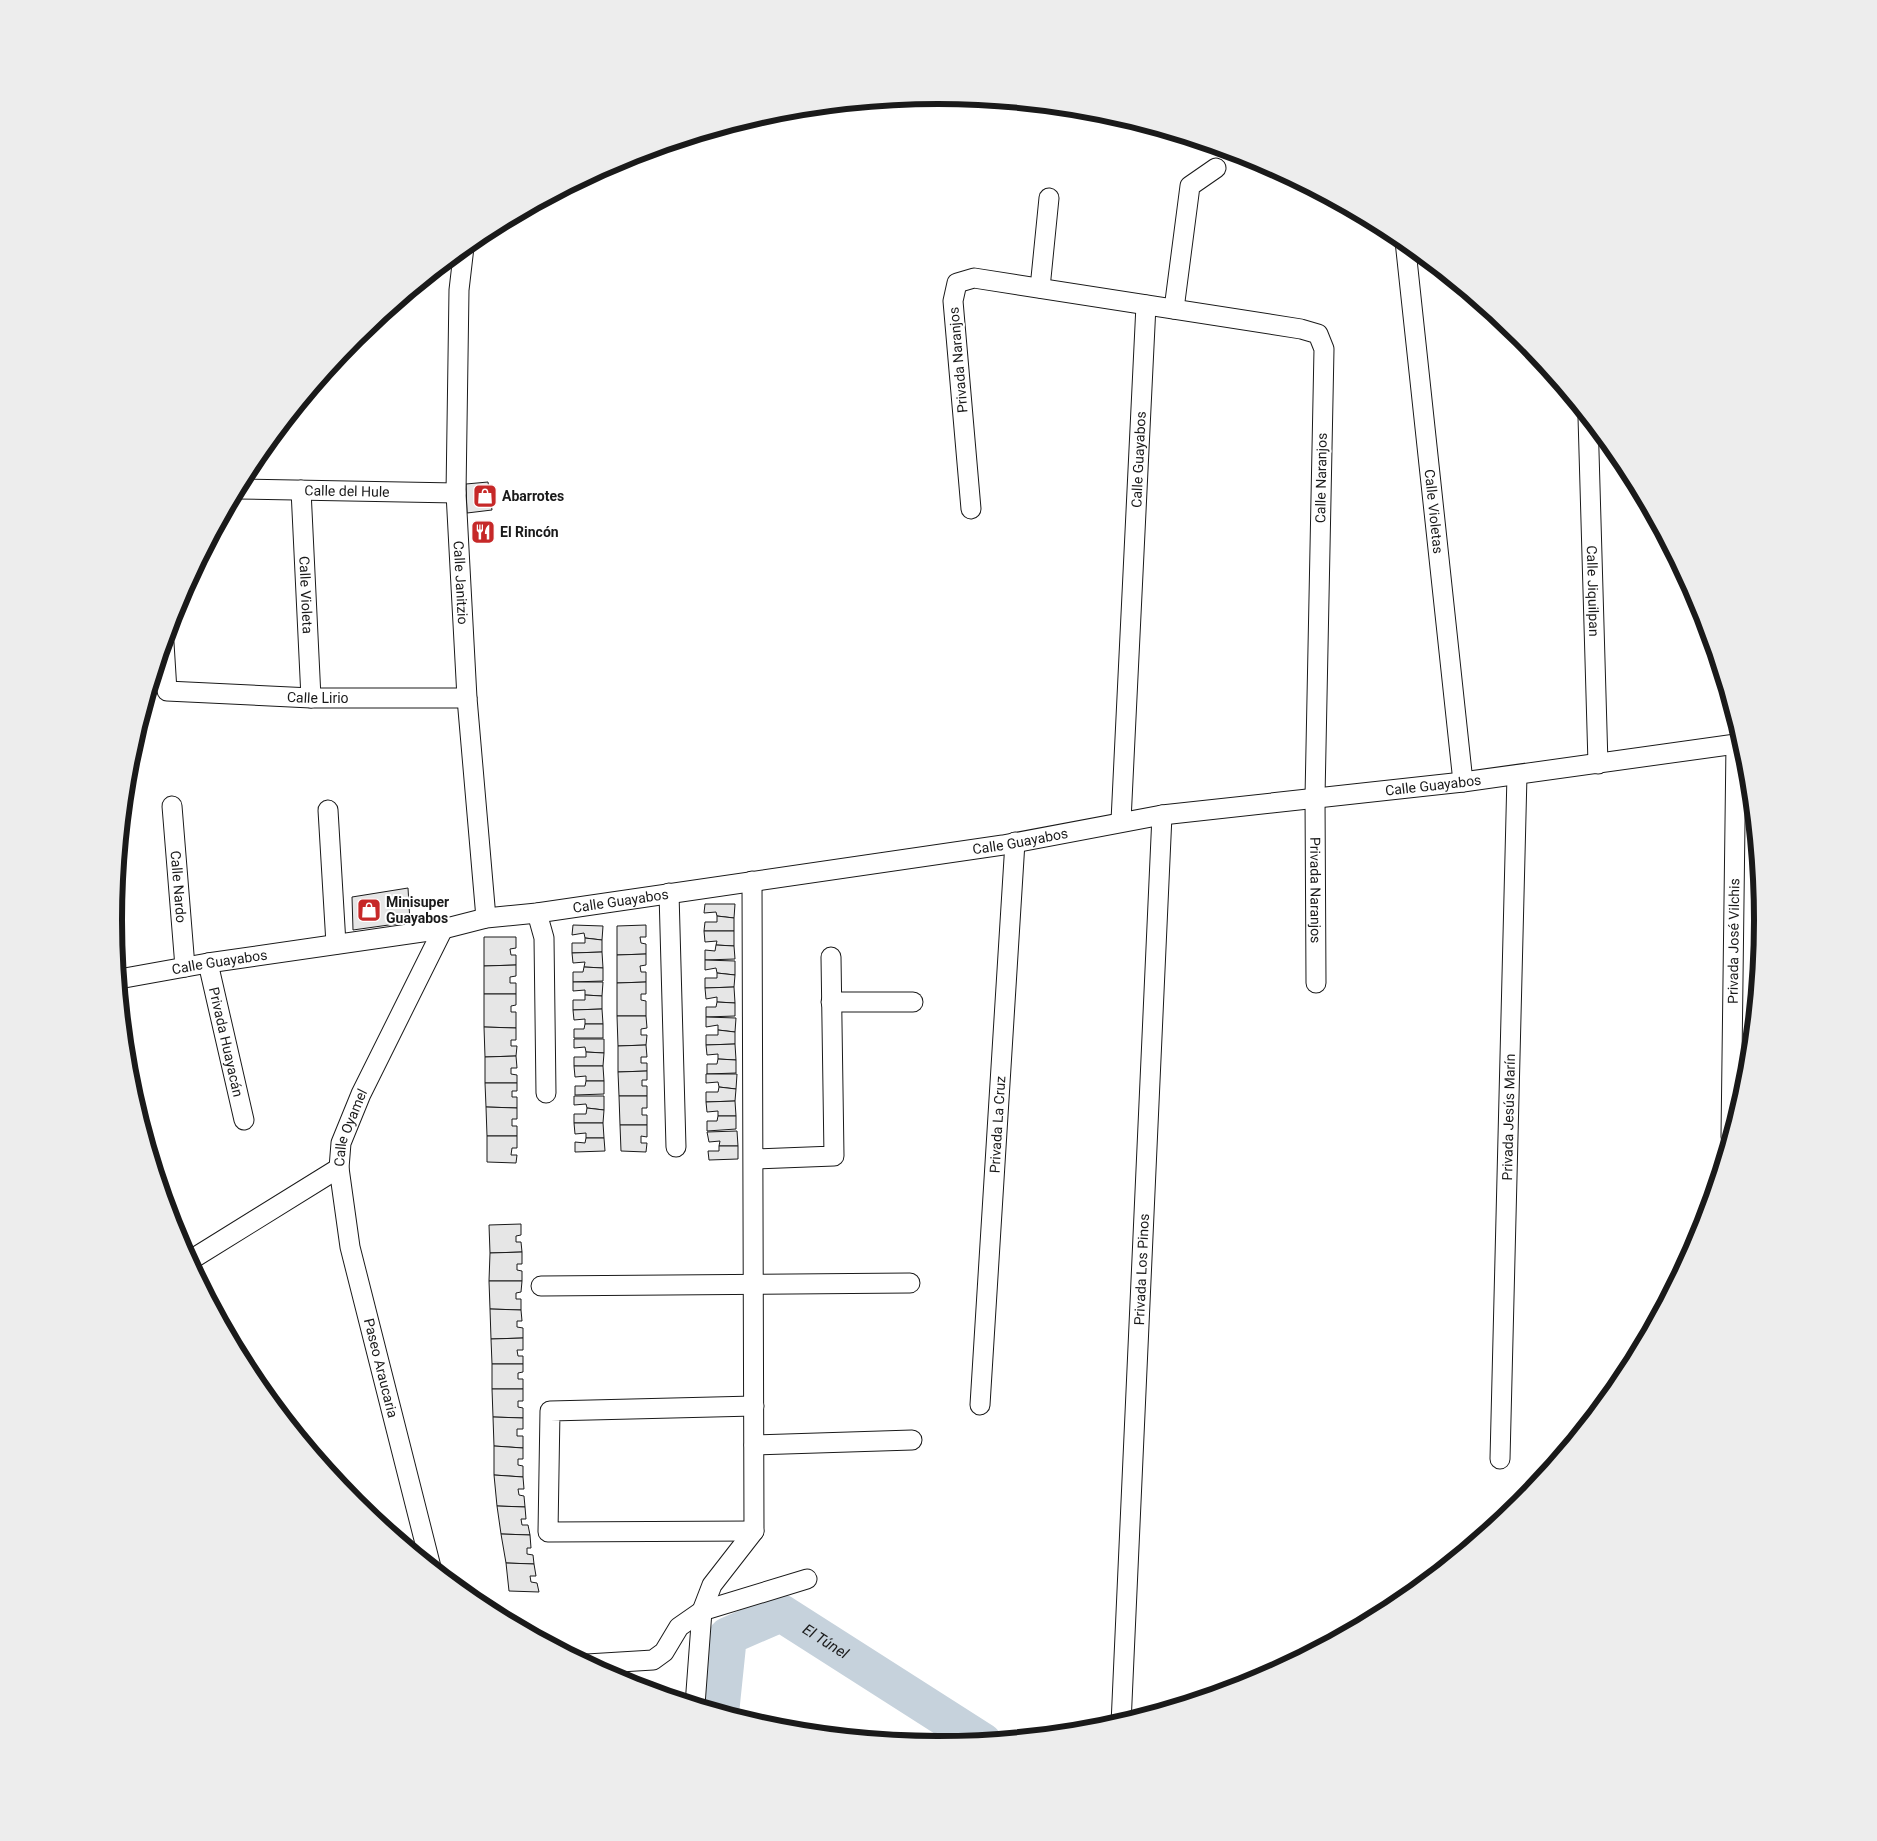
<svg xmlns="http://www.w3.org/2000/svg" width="1877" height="1841" viewBox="0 0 1877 1841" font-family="Roboto,sans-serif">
	<rect width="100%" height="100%" fill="#fff"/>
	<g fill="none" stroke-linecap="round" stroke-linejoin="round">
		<path stroke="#c6d2dc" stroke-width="38" id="s1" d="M 720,1713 L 728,1636 L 781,1613 L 983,1742"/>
	</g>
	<g fill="#e6e6e6" stroke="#1a1a1a">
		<polygon points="488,482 492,510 467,513 466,484"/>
		<polygon points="408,888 410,922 353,930 352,897"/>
		<polygon points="705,904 735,904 734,918 717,916 716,912 704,913"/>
		<polygon points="717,916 734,918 734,931 704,931 705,922 717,922"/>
		<polygon points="573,925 603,926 602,940 585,938 584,933 572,935"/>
		<polygon points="646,925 646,937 640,937 641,943 646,944 646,954 617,955 617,926"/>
		<polygon points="704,931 734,931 734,946 716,945 717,941 705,942"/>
		<polygon points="484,937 516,937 516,948 510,949 511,955 516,955 516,965 484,966"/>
		<polygon points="585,938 602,940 602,952 572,953 572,943 585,943"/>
		<polygon points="716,945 734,946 735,959 705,960 705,950 715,951"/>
		<polygon points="602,952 603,968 584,967 585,962 573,963 572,953"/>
		<polygon points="646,954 646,965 640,966 641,972 646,972 646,982 617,983 617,955"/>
		<polygon points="705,960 735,961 735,975 717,973 716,968 705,970"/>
		<polygon points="516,965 516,976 510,977 510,983 516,983 516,994 484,994 484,966"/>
		<polygon points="584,967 603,968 603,981 573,982 573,972 583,972"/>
		<polygon points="717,973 735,975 734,987 705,988 705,978 717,978"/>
		<polygon points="573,982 603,982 602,996 585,995 585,990 573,991"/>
		<polygon points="646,982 646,994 641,994 641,1000 646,1001 646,1016 617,1016 617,983"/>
		<polygon points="734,987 735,1003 717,1002 717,997 706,999 705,988"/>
		<polygon points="484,994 516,994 516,1005 511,1006 511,1012 516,1012 516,1028 484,1027"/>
		<polygon points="585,995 602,996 602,1009 573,1010 573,1000 585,1000"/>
		<polygon points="717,1002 735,1003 735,1016 706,1017 706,1007 716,1007"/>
		<polygon points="602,1009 603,1024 585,1024 585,1019 574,1020 573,1010"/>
		<polygon points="617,1016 646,1016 647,1028 641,1029 641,1035 647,1035 646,1045 618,1046"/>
		<polygon points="706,1017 736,1018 735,1032 718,1030 718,1025 706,1027"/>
		<polygon points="585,1024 603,1024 603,1038 574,1038 574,1029 584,1029"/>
		<polygon points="484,1027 516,1028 516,1040 511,1040 511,1046 517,1046 516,1056 485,1057"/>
		<polygon points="718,1030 735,1032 735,1044 706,1045 706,1035 718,1035"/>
		<polygon points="574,1039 604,1039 604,1053 586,1052 585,1047 574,1048"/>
		<polygon points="735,1044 736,1060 718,1059 718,1054 707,1055 706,1045"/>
		<polygon points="646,1045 647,1057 641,1057 641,1063 647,1063 647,1071 618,1072 618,1046"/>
		<polygon points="586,1052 604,1053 603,1066 574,1066 574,1057 586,1057"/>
		<polygon points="516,1056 517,1068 511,1068 511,1074 517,1075 517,1083 485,1083 485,1057"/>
		<polygon points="718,1059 736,1060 736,1073 707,1074 707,1064 717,1064"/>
		<polygon points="574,1066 603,1066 604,1081 586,1081 586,1076 575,1077"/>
		<polygon points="647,1071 647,1080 642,1080 642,1086 647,1086 647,1096 619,1096 618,1072"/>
		<polygon points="706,1074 737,1074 736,1089 719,1087 718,1082 706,1083"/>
		<polygon points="586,1081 604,1081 604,1094 575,1095 575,1086 585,1086"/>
		<polygon points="485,1083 517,1083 517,1091 512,1091 512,1097 517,1097 517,1108 486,1107"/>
		<polygon points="719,1087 736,1089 735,1101 706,1102 706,1092 718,1092"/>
		<polygon points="574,1096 604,1096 604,1110 587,1108 586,1104 574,1105"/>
		<polygon points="619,1096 647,1096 647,1108 642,1108 642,1115 647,1115 647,1125 620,1125"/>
		<polygon points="735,1101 736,1116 718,1116 718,1111 707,1112 706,1102"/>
		<polygon points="486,1107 517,1108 517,1119 512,1119 512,1126 517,1126 517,1136 487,1136"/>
		<polygon points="587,1108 604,1110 603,1123 574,1123 574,1114 586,1114"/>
		<polygon points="718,1116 736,1116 736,1129 707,1131 707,1121 717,1121"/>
		<polygon points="574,1123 603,1123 604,1138 586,1138 586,1133 575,1134"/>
		<polygon points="620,1125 647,1125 647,1137 641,1136 641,1143 647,1143 646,1152 621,1151"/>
		<polygon points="737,1131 738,1146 719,1146 720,1141 709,1142 707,1132"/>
		<polygon points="487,1136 517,1136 517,1148 512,1148 511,1155 517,1155 516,1163 487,1162"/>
		<polygon points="586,1138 604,1138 605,1151 575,1152 575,1142 585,1143"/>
		<polygon points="719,1146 738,1146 738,1159 709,1160 708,1151 719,1151"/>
		<polygon points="521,1224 521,1235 516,1236 516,1242 521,1242 522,1252 490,1253 489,1225"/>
		<polygon points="522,1252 522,1264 517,1264 517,1270 522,1271 522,1281 489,1281 490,1253"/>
		<polygon points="489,1281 522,1281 521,1292 516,1293 516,1299 521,1299 521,1310 490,1309"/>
		<polygon points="490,1309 521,1310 522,1321 517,1321 517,1327 523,1328 523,1338 491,1339"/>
		<polygon points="523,1338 523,1350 517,1350 518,1356 523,1356 523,1364 492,1364 491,1339"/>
		<polygon points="492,1364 523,1364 523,1372 518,1373 518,1379 523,1379 523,1389 492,1389"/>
		<polygon points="492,1389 523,1389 523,1401 518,1401 518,1407 523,1408 523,1418 493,1417"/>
		<polygon points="493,1417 523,1418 523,1429 517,1429 517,1436 523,1436 523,1448 494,1446"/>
		<polygon points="494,1446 523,1448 523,1459 518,1459 518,1465 523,1466 523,1477 494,1475"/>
		<polygon points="494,1475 523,1477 524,1489 518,1489 519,1495 524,1496 525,1507 497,1506"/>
		<polygon points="497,1506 525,1507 526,1519 521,1519 522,1525 528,1525 530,1535 501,1534"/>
		<polygon points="501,1534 530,1535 531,1548 527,1548 527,1554 533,1555 534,1564 506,1563"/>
		<polygon points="506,1563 534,1564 536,1576 530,1576 531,1582 537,1583 539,1592 509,1591"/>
	</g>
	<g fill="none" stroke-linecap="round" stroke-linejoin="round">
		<g stroke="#1a1a1a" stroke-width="21">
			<g id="minor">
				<path id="s2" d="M 1405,241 L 1463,782"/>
				<path id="s3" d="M 464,247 L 459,290 L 456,493 L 467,698 L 486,918"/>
				<polyline points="1040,288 1049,198"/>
				<polyline points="1174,309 1190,186 1216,168"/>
				<path id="s4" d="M 1588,417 L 1598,764"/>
				<path id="s5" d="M 238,489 L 456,493"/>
				<path id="s6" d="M 301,490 L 311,698"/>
				<path id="s7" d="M 971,509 L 953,301 L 957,283 L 974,278 L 1301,329 L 1318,334 L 1324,349 L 1315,797 L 1316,983"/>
				<path id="s8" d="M 164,643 L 167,691 L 311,698 L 467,698"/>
				<path id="s9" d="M 172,806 L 185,967"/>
				<polyline points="328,810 336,944"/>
				<path id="s10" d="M 1121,821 L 1146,305"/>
				<polyline points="669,893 676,1147"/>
				<polyline points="537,913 544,938 546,1093"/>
				<path id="s11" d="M 208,963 L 244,1120"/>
				<path id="s12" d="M 119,979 L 208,963 L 443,929 L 486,918 L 537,913 L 1003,845 L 1162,815 L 1463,782 L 1743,743"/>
				<polyline points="831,1002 913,1002"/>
				<path id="s13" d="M 1731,1137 L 1736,744"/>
				<polyline points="754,1159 834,1156 831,957"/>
				<polyline points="189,1261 339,1168"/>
				<polyline points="541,1286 910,1283"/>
				<path id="s14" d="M 980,1405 L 1015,842"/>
				<polyline points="754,1406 550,1411 548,1532 754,1531"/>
				<polyline points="754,1445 912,1440"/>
				<path id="s15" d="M 1500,1459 L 1517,775"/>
				<path id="s16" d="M 431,1567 L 350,1247 L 339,1168 L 341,1143 L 361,1094 L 443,929"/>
				<polyline points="587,1664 653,1660 664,1652 679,1627 702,1611 807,1579"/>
				<polyline points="695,1705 702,1611 712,1585 754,1531 752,881"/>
				<path id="s17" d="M 1121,1724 L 1162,815"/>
			</g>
		</g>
		<use href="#minor" stroke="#fff" stroke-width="19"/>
	</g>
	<defs>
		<g id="shop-square" transform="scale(1.25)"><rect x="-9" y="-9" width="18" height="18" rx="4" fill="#c62828" stroke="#fff"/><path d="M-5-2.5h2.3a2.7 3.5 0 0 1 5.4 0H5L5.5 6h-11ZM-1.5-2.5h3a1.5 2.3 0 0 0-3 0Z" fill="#fff"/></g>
		<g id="restaurant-square" transform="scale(1.25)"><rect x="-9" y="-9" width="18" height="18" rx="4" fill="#c62828" stroke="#fff"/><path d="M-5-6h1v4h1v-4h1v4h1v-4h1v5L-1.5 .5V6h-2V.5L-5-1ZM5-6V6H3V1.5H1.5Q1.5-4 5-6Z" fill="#fff"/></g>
	</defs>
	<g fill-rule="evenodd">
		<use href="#shop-square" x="485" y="496"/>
		<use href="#restaurant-square" x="483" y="532"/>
		<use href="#shop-square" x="369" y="910"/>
	</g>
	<g text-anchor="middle" stroke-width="4" stroke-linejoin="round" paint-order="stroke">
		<g font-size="14" fill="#1a1a1a" stroke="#fff">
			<text transform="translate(958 360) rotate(-95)" y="5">Privada Naranjos</text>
			<text dy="5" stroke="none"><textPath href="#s10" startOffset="362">Calle Guayabos</textPath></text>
			<text transform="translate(1321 478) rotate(-89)" y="5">Calle Naranjos</text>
			<text dy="5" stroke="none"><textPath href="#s5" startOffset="109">Calle del Hule</textPath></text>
			<text dy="5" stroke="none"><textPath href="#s2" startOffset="272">Calle Violetas</textPath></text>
			<text dy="5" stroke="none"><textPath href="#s3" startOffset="336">Calle Janitzio</textPath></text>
			<text dy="5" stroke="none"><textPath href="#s4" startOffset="174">Calle Jiquilpan</textPath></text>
			<text dy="5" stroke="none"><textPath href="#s6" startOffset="105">Calle Violeta</textPath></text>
			<text dy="5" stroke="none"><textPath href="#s8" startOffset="199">Calle Lirio</textPath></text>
			<text dy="5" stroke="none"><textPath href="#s12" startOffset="1329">Calle Guayabos</textPath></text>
			<text dy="5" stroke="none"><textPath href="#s12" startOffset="912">Calle Guayabos</textPath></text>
			<text dy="5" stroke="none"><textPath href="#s9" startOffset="81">Calle Nardo</textPath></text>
			<text dy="5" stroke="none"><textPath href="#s7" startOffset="1151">Privada Naranjos</textPath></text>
			<text dy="5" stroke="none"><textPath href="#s12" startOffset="508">Calle Guayabos</textPath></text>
			<text dy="5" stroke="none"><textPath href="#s13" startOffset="196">Privada José Vilchis</textPath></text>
			<text dy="5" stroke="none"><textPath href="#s12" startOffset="102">Calle Guayabos</textPath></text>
			<text dy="5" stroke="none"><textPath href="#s11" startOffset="81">Privada Huayacán</textPath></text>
			<text dy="5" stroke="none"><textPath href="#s15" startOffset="342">Privada Jesús Marín</textPath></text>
			<text dy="5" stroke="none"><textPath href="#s14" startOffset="281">Privada La Cruz</textPath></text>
			<text dy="5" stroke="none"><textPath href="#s16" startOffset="452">Calle Oyamel</textPath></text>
			<text dy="5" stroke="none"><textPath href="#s17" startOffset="455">Privada Los Pinos</textPath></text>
			<text transform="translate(381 1368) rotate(76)" y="5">Paseo Araucaria</text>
		</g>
		<g font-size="14" font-weight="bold" fill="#1a1a1a" stroke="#fff" text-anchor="start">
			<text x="502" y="501">Abarrotes</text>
			<text x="500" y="537">El Rincón</text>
			<text x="386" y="907">Minisuper<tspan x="386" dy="16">Guayabos</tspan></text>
		</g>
		<g font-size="15" font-style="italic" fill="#1a1a1a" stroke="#fff">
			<text dy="5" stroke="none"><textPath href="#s1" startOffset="188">El Túnel</textPath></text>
		</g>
	</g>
	<path d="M0 0H1877V1841H0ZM122 920a816 816 0 1 1 1632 0a816 816 0 1 1-1632 0Z" fill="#ededed" fill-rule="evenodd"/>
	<path fill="none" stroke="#1a1a1a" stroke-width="6" d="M122 920a816 816 0 1 1 1632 0a816 816 0 1 1-1632 0Z"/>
</svg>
